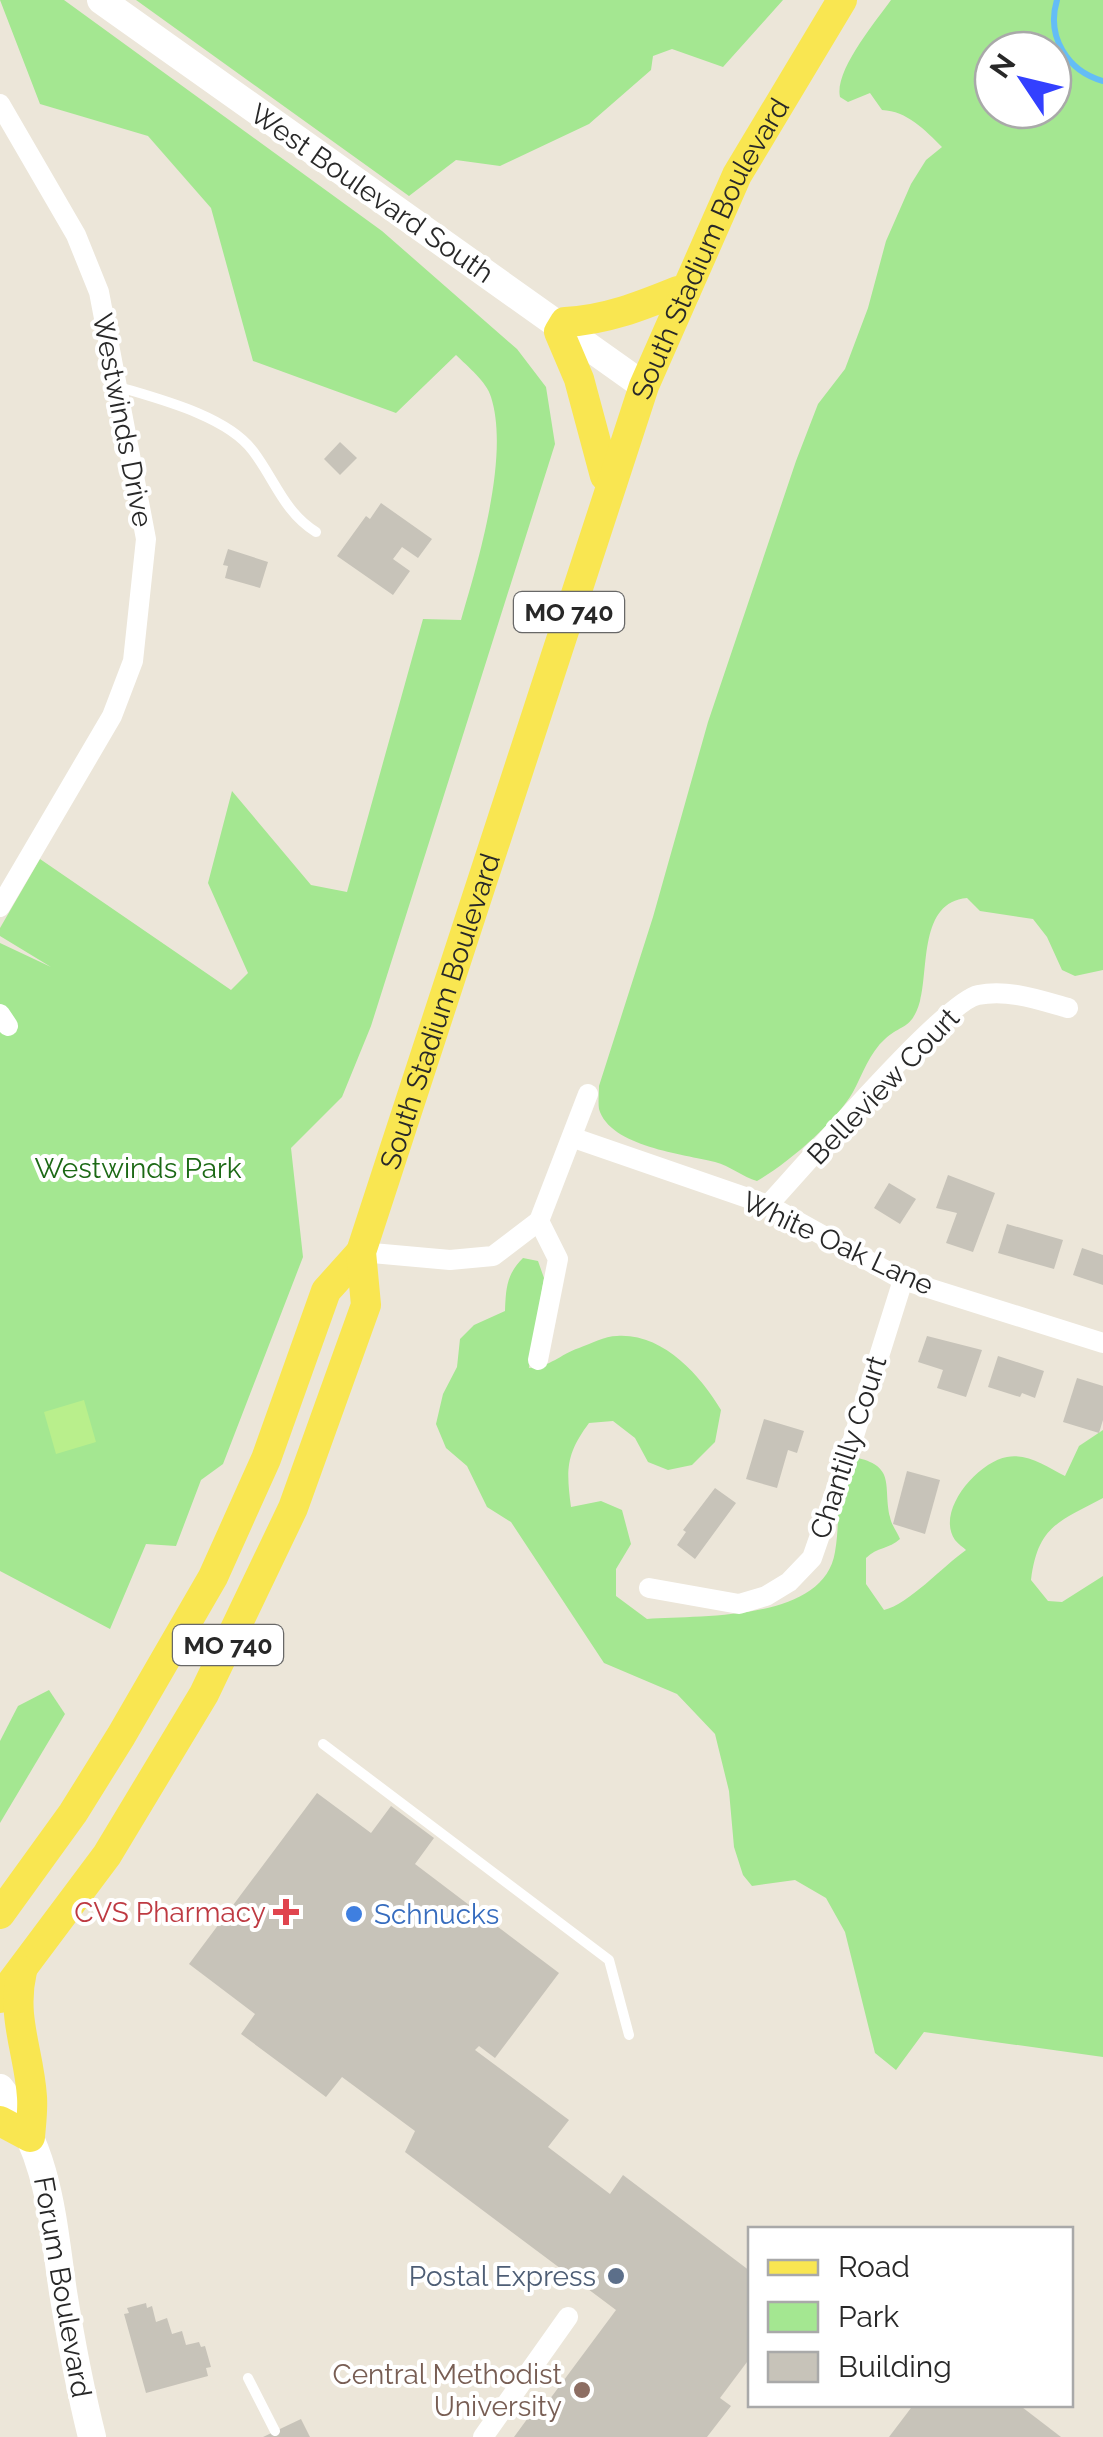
<svg xmlns="http://www.w3.org/2000/svg" width="1103" height="2437" viewBox="0 0 1103 2437" font-family="Raleway,sans-serif">
	<rect width="100%" height="100%" fill="#ece6d9"/>
	<g fill="#a4e791" fill-rule="evenodd">
		<path d="M 0,0 L 64,0 L 382,231 L 517,349 L 546,387 L 555,444 L 371,1026 L 342,1097 L 291,1148 L 303,1257 L 223,1464 L 201,1480 L 176,1546 L 146,1544 L 110,1629 L 0,1571 L 0,943 L 51,967 L 0,936 L 0,928 L 40,859 L 231,990 L 248,973 L 208,883 L 232,791 L 311,885 L 347,892 L 423,619 L 461,620 C 478,562 510,456 491,397 C 487,382 467,366 456,355 L 396,413 L 253,361 L 211,208 L 148,136 L 40,104 Z"/>
		<polygon points="136,0 783,0 723,67 672,49 653,56 651,70 589,124 500,166 456,160 409,196"/>
		<path d="M 891,0 L 1103,0 L 1103,970 L 1075,976 L 1062,970 L 1047,937 L 1033,919 L 980,911 L 967,898 C 919,902 929,968 920,1001 C 912,1030 901,1024 885,1039 C 870,1052 862,1075 853,1092 C 836,1122 787,1164 757,1181 C 743,1177 730,1166 715,1162 C 684,1154 610,1147 599,1109 C 598,1103 599,1093 599,1086 L 653,917 L 708,722 L 796,461 L 818,404 L 845,369 L 868,308 L 886,241 L 911,184 L 926,160 L 942,147 C 925,130 907,111 882,110 L 870,93 L 848,102 L 840,97 C 834,71 876,21 891,0 ZM 993,50 L 1053,50 L 1053,110 L 993,110 Z"/>
		<path d="M 523,1258 L 538,1261 L 544,1278 L 529,1368 C 552,1366 559,1355 579,1348 C 590,1344 605,1336 617,1336 C 663,1333 700,1375 721,1410 L 715,1442 L 692,1465 L 668,1470 L 648,1462 L 635,1438 L 613,1421 L 589,1423 C 566,1454 566,1469 571,1507 L 601,1501 L 622,1510 L 631,1544 L 616,1569 L 616,1596 L 647,1619 C 701,1615 824,1622 835,1552 C 842,1511 831,1494 858,1458 C 896,1467 883,1487 890,1517 C 891,1524 897,1532 900,1539 C 889,1549 877,1547 866,1558 L 866,1584 L 884,1610 C 909,1604 942,1567 966,1550 C 963,1547 958,1544 955,1540 C 935,1511 978,1462 1007,1457 C 1028,1453 1047,1467 1065,1476 L 1079,1446 L 1103,1430 L 1103,1498 C 1059,1522 1038,1525 1031,1580 L 1048,1601 L 1062,1602 L 1103,1576 L 1103,2057 L 924,2032 L 896,2070 L 875,2053 L 845,1932 L 826,1898 L 795,1880 L 752,1886 L 743,1875 L 734,1847 L 729,1791 L 715,1734 L 677,1694 L 604,1663 L 511,1522 L 487,1507 L 467,1466 L 446,1448 L 436,1424 L 443,1394 L 457,1367 L 460,1339 L 474,1325 L 505,1311 C 506,1289 506,1275 523,1258 Z"/>
		<polygon points="49,1690 65,1714 0,1823 0,1741 18,1706"/>
	</g>
	<polygon fill="#b9ef8c" points="84,1400 96,1442 56,1454 44,1412"/>
	<g fill="none" stroke-linecap="round" stroke-linejoin="round">
		<path stroke="#64bdf6" stroke-width="6" d="M 1057,0 C 1046,36 1067,71 1103,81"/>
	</g>
	<g fill="#c7c3b9">
		<polygon points="340,442 357,458 340,475 324,459"/>
		<polygon points="381,503 432,539 418,558 402,547 393,559 410,571 393,595 337,556 366,516 370,519"/>
		<polygon points="228,549 268,562 260,588 225,578 228,566 223,565"/>
		<polygon points="948,1175 995,1193 973,1252 946,1243 957,1213 936,1208"/>
		<polygon points="889,1183 916,1199 900,1224 874,1208"/>
		<polygon points="1007,1224 1063,1240 1054,1269 998,1253"/>
		<polygon points="1082,1248 1103,1255 1103,1285 1073,1275"/>
		<polygon points="927,1336 982,1350 966,1397 937,1388 943,1370 918,1362"/>
		<polygon points="998,1356 1044,1371 1035,1398 1022,1393 1020,1397 988,1387"/>
		<polygon points="1077,1378 1103,1386 1103,1420 1099,1433 1063,1422"/>
		<polygon points="764,1419 804,1431 797,1453 788,1450 777,1488 746,1479"/>
		<polygon points="907,1471 940,1480 925,1534 893,1524"/>
		<polygon points="715,1488 736,1503 695,1559 677,1545 686,1532 683,1530"/>
		<polygon points="317,1793 371,1833 391,1806 434,1838 415,1864 559,1973 495,2058 479,2046 475,2050 569,2120 548,2147 610,2194 623,2175 750,2271 750,2358 720,2398 731,2406 707,2437 514,2437 533,2411 538,2415 616,2310 405,2152 415,2131 342,2077 326,2097 241,2034 255,2014 189,1964"/>
		<polygon points="146,2303 147,2308 152,2306 156,2322 167,2318 172,2334 182,2331 186,2345 199,2342 201,2347 205,2346 211,2367 206,2368 208,2376 146,2393 124,2314 129,2313 127,2308"/>
		<polygon points="914,2404 1018,2404 1061,2437 889,2437"/>
		<polygon points="301,2419 310,2437 263,2437"/>
	</g>
	<g fill="none" stroke-linecap="round" stroke-linejoin="round">
		<g stroke="#fff" stroke-width="10">
			<path d="M 119,387 C 159,399 227,416 253,451 C 275,480 284,512 316,532"/>
			<polyline points="323,1744 609,1960 629,2035"/>
			<polyline points="248,2378 275,2431"/>
		</g>
		<g stroke="#fff" stroke-width="20">
			<polyline points="0,104 76,235 99,292 146,539 133,661 112,716 0,907"/>
			<polyline points="0,1014 8,1026"/>
			<polyline points="574,1138 768,1205 903,1280 1103,1343"/>
			<path d="M 768,1205 C 801,1170 945,1001 978,995 C 1009,989 1039,1000 1068,1008"/>
			<polyline points="361,1252 450,1260 493,1256 539,1221"/>
			<polyline points="538,1360 558,1259 539,1221 588,1094"/>
			<polyline points="649,1588 739,1604 766,1596 789,1582 812,1558 848,1455 903,1280"/>
			<polyline points="483,2437 568,2317"/>
		</g>
		<g stroke="#fff" stroke-width="28">
			<polyline points="101,0 644,386"/>
			<path d="M 0,2088 C 49,2150 52,2217 63,2292 C 71,2341 80,2389 92,2437"/>
		</g>
		<g stroke="#f9e651" stroke-width="30">
			<path d="M 612,482 L 605,476 L 579,379 L 559,332 L 565,322 C 606,320 641,306 678,291 L 685,293"/>
			<polyline points="0,1914 73,1813 121,1736 213,1577 266,1459 326,1291 361,1252"/>
			<path id="s1" d="M 0,1998 L 107,1855 L 204,1694 L 293,1508 L 366,1305 L 361,1252 L 644,386 L 737,175 L 842,0"/>
			<path d="M 0,2121 L 30,2137 C 31,2124 33,2110 32,2097 C 29,2051 11,2018 22,1971"/>
		</g>
	</g>
	<path fill="#e0444e" stroke="#fff" stroke-width="4" d="M281 1897h10v10h10v10h-10v10h-10v-10h-10v-10h10z"/>
	<circle fill="#3f7fe0" stroke="#fff" stroke-width="4" cx="354" cy="1914" r="10"/>
	<circle fill="#5c6f8a" stroke="#fff" stroke-width="4" cx="616" cy="2276" r="10"/>
	<circle fill="#8d6e63" stroke="#fff" stroke-width="4" cx="582" cy="2390" r="10"/>
	<g text-anchor="middle" stroke-width="8" stroke-linejoin="round" paint-order="stroke">
		<g fill="#fff" stroke="#686868" stroke-width="2.5">
			<rect x="514" y="592" width="110" height="40" rx="8"/>
			<rect x="173" y="1625" width="110" height="40" rx="8"/>
		</g>
		<g font-size="25" font-weight="bold" fill="#282828">
			<text x="569" y="621">MO 740</text>
			<text x="228" y="1654">MO 740</text>
		</g>
		<g font-size="28" fill="#282828" stroke="#fff">
			<text transform="translate(372 193) rotate(35)" y="10">West Boulevard South</text>
			<text dy="10" stroke="none"><textPath href="#s1" startOffset="1905">South Stadium Boulevard</textPath></text>
			<text transform="translate(123 420) rotate(79)" y="10">Westwinds Drive</text>
			<text dy="10" stroke="none"><textPath href="#s1" startOffset="1095">South Stadium Boulevard</textPath></text>
			<text transform="translate(883 1086) rotate(-46)" y="10">Belleview Court</text>
			<text transform="translate(838 1243) rotate(25)" y="10">White Oak Lane</text>
			<text transform="translate(848 1447) rotate(-72)" y="10">Chantilly Court</text>
			<text transform="translate(63 2287) rotate(80)" y="10">Forum Boulevard</text>
		</g>
		<g font-size="28" fill="#1c6915" stroke="#fff">
			<text x="138" y="1178">Westwinds Park</text>
		</g>
		<g font-size="28" fill="#be3a42" stroke="#fff" text-anchor="end">
			<text x="266" y="1922">CVS Pharmacy</text>
		</g>
		<g font-size="28" fill="#366cbe" stroke="#fff" text-anchor="start">
			<text x="374" y="1924">Schnucks</text>
		</g>
		<g font-size="28" fill="#4e5e75" stroke="#fff" text-anchor="end">
			<text x="596" y="2286">Postal Express</text>
		</g>
		<g font-size="28" fill="#785e54" stroke="#fff" text-anchor="end">
			<text x="562" y="2384">Central Methodist<tspan x="562" dy="32">University</tspan></text>
		</g>
	</g>
	<rect x="748" y="2227" width="325" height="180" fill="#ffffff" stroke="#a9a9a9" stroke-width="2.5"/>
	<rect x="768" y="2260" width="50" height="15" fill="#f9e651" stroke="#a9a9a9" stroke-width="2.5"/>
	<text x="838" y="2277" font-size="30" fill="#282828">Road</text>
	<rect x="768" y="2302" width="50" height="30" fill="#a4e791" stroke="#a9a9a9" stroke-width="2.5"/>
	<text x="838" y="2327" font-size="30" fill="#282828">Park</text>
	<rect x="768" y="2352" width="50" height="30" fill="#c7c3b9" stroke="#a9a9a9" stroke-width="2.5"/>
	<text x="838" y="2377" font-size="30" fill="#282828">Building</text>
	<g transform="translate(1023 80) rotate(305)"><circle r="48" fill="#ffffff" stroke="#a9a9a9" stroke-width="2.5"/>
	<path d="M0-8L18 38L0 25L-18 38Z" fill="#3340ff"/>
	<text y="-15" font-size="28" font-weight="bold" text-anchor="middle" fill="#282828">N</text>
	</g>
</svg>
